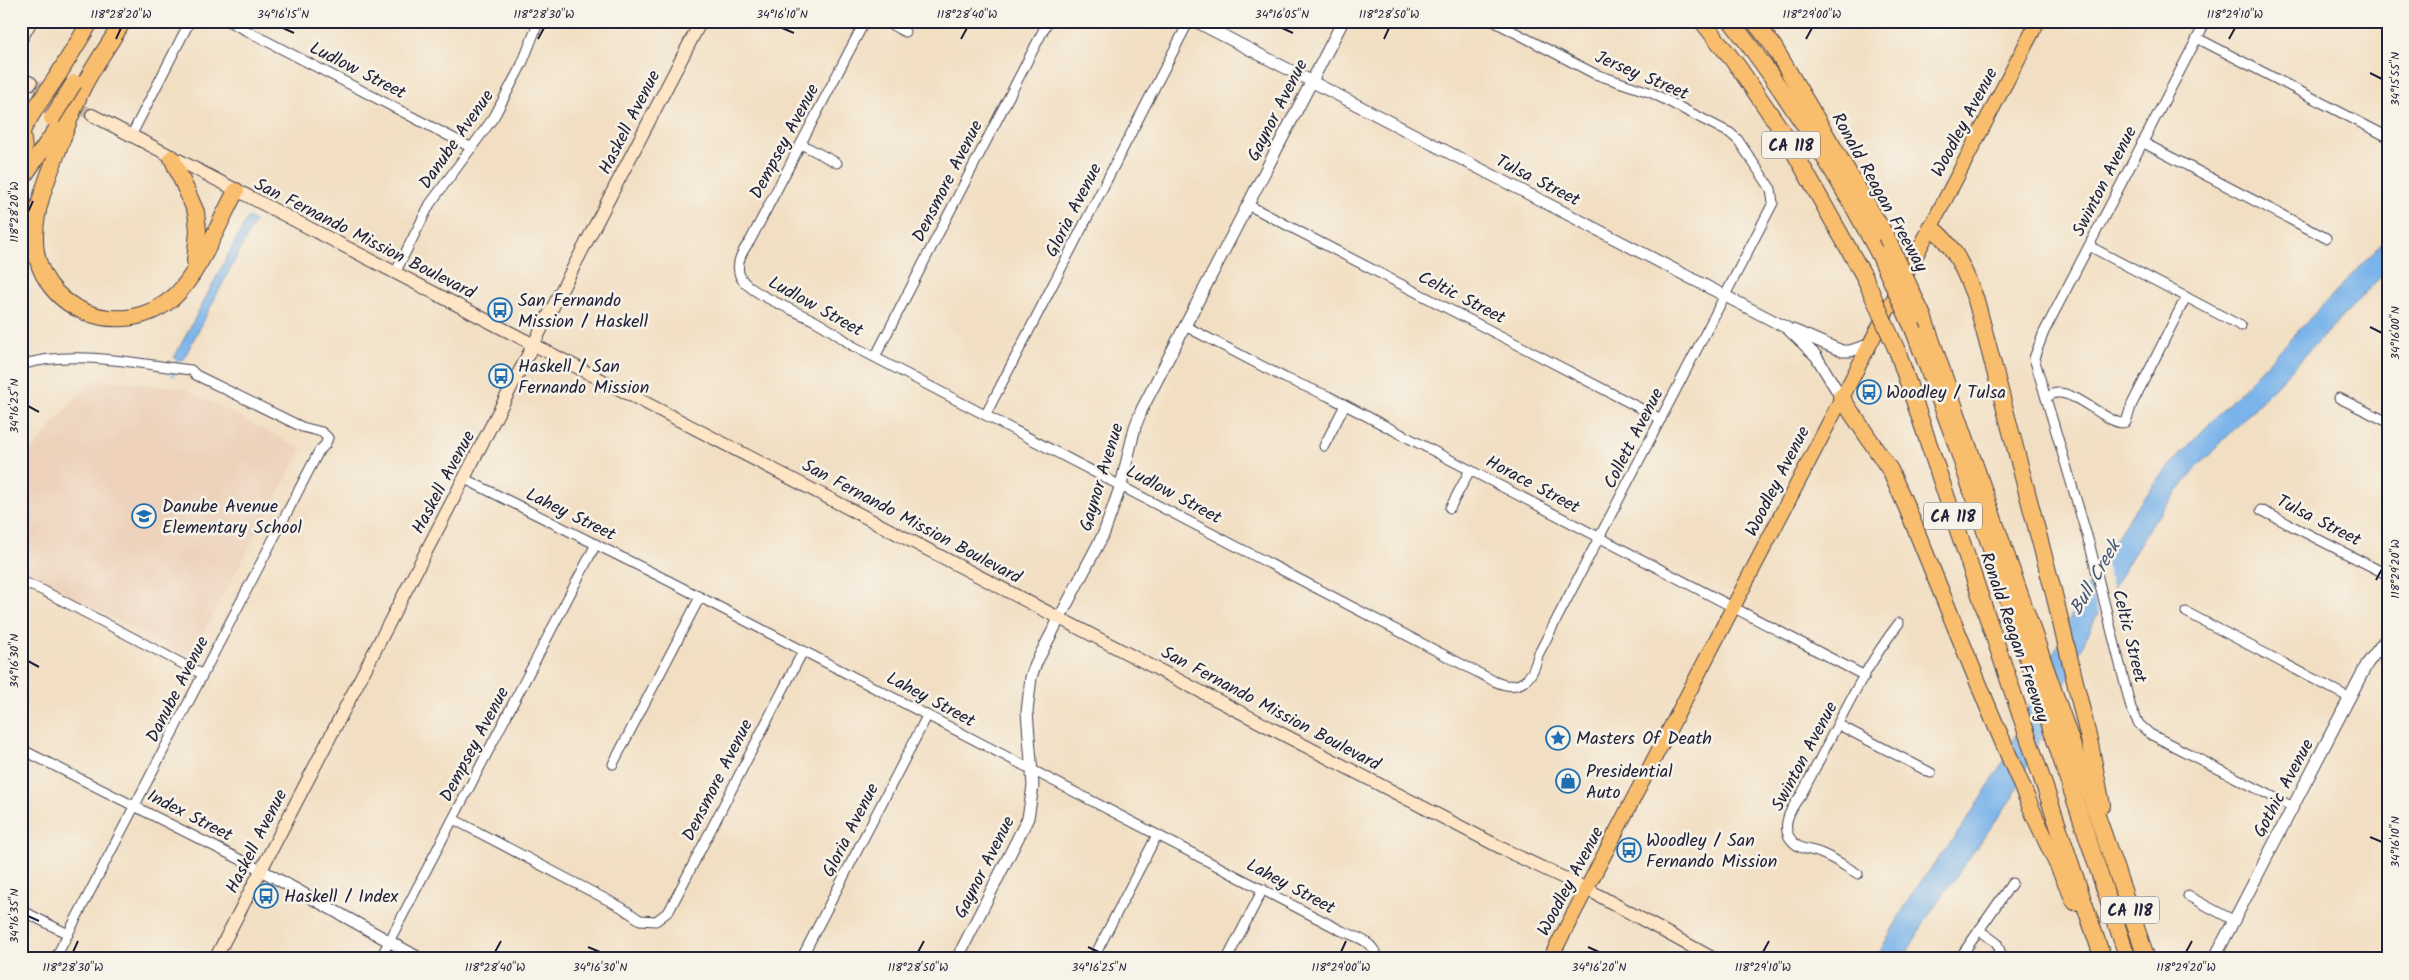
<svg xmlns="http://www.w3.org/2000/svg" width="2409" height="980" viewBox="0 0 2409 980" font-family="Kalam,sans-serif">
	<rect width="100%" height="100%" fill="#f7f3e8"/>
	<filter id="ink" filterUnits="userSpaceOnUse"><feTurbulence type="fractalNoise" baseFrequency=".02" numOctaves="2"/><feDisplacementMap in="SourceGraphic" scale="10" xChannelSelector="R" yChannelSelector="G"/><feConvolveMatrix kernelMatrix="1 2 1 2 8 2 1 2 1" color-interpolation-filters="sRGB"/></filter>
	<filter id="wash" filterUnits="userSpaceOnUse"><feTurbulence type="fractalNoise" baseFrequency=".0096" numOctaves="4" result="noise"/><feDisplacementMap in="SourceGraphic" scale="20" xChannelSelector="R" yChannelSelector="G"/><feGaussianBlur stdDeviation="1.12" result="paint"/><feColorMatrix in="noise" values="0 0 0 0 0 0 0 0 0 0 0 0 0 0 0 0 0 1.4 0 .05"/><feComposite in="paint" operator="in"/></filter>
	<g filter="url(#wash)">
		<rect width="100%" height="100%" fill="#f2dfc3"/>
		<polygon fill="#edd1ba" points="92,379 183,388 302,449 190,658 21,570 21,462"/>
		<g fill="#7ab4ea" stroke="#4e6b92">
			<polygon points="248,217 255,221 183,360 174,358"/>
			<polygon points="2388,237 2388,269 2194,471 2150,526 2095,619 2014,795 1930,913 1903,959 1876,959 1911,895 1965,823 2002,764 2072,614 2104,556 2134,511 2171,464"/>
		</g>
		<polygon fill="#f2dfc3" points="2103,553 2113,590 2099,618 2089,578"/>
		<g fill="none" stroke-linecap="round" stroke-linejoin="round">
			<polyline stroke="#7ab4ea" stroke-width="3" points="173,375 178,357"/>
		</g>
	</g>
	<g filter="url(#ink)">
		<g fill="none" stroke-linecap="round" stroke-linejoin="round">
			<polyline stroke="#c8b9a8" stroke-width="12" stroke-dasharray="12 6" stroke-linecap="butt" points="31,83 92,115"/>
			<g stroke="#413e4f" stroke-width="11">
				<g id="minor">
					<polyline points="228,21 472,148"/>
					<path d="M 865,21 L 750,241 C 742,251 735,263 740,276 C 747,293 797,311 815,321 C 828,328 841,337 853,346 L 1494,681 C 1519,693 1533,680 1538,655 L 1773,203 L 1771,189 L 1738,140 L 1730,133 L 1652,93 L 1595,74 L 1493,21"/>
					<polyline points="884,21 905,32"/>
					<polyline points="2206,21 2044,332 2034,358 2090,546 2131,708 2139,724 2150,734 2293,807"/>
					<polyline points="2197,38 2388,137"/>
					<polyline points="131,136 190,21"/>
					<polyline points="2142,142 2326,238"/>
					<polyline points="801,144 837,163"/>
					<polyline points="1248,205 1661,419"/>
					<polyline points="2089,246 2241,326"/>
					<polyline points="395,273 430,204 494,117 522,64 539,21"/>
					<polyline points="1185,326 1285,378 1328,396 1865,676"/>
					<polyline points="875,357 1048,21"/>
					<path d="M 21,365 C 73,349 137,364 191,370 L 196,375 L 302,427 L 322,432 L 328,438 L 325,445 L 319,451 L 55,959"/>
					<path d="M 2046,398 C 2049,396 2053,393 2057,393 C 2078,391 2113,429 2126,422 L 2132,404 L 2186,297"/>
					<polyline points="2339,398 2388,422"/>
					<polyline points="986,414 1189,21"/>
					<polyline points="1324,446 1345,405"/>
					<path d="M 465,479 L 669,581 L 1342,931 C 1357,937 1373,941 1378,959"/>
					<polyline points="1450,508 1470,470"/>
					<polyline points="2261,510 2388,575"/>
					<polyline points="21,581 44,591 202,674"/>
					<polyline points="2186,612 2350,698"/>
					<polyline points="1839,725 1931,773"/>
					<polyline points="21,749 261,870"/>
					<polyline points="613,764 700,597"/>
					<polyline points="453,819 621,907 640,920 656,921 669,911 803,651"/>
					<path d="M 1858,874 C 1846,867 1834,858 1820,853 C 1813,850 1805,850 1798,846 C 1777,832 1789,810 1801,795 C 1832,738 1859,674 1899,623"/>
					<polyline points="2188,896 2233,920"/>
					<polyline points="21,910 68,934"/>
					<polyline points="1979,930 1997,943 2003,959"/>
					<polyline points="380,959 596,544"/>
					<polyline points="801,959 927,716"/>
					<polyline points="1093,959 1157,835"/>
					<polyline points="1227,959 1263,889"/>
					<polyline points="1959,959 2012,883"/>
					<polyline points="2385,959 2388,954"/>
				</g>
			</g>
			<g stroke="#413e4f" stroke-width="13">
				<g id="tertiary">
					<polyline points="1195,21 1787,328 1816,356 1841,397"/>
					<polyline points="1793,330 1842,351 1850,351 1868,345"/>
					<polyline points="261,870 421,959"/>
					<polyline points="957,959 1028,818 1033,786 1027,712 1031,677 1036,663 1104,533 1121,485 1135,427 1142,409 1343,21"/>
					<polyline points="2214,959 2367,664 2388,636"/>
				</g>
			</g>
			<g stroke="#413e4f" stroke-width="14">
				<g id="secondary">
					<polyline points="21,39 31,21"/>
					<polyline points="21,78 31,83"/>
					<polyline points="92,115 1513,854 1587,889 1714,959"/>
					<polyline points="215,959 701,21"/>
				</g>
			</g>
			<g stroke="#413e4f" stroke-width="16">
				<polyline id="primary" points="1550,959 2038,21"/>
			</g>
			<g stroke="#413e4f" stroke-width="18">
				<g id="motorway">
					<path d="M 123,21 C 110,44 93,66 82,89 C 72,111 64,134 56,156 C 46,182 35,209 35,237 C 34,310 122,344 175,296 C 200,272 219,222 236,191"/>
					<polyline points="1702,21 1739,68 1784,134 1865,278"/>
					<path d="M 1731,21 C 1788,95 1836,172 1879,254"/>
					<polyline points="1754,21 1774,47 1886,236"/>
					<polyline points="58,75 91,21"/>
					<polyline points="21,132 35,109"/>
					<polyline points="21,152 24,149 22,132"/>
					<polyline points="172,158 196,212 198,230 195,261"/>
					<polyline points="21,180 61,123"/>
					<path d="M 1930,227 C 1955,244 1965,273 1976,300 L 2054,594 L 2090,744 L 2102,805"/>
					<polyline points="1923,316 2147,959"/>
					<polyline points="1914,331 1955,441 2128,959"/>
					<polyline points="1898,353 2103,959"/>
					<polyline points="1841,397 1890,470 1907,508 1988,707 2035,817 2075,902"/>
				</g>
			</g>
			<use href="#minor" stroke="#fff" stroke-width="9"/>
			<use href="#tertiary" stroke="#fff" stroke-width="11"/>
			<use href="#secondary" stroke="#fde5c5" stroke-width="12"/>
			<use href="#primary" stroke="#f9be6d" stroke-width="14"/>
			<use href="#motorway" stroke="#f9be6d" stroke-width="16"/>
			<g stroke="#413e4f" stroke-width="18" stroke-linecap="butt">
				<g id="motorway-bridge">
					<polyline points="35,109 58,75"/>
					<polyline points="52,118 74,83"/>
					<polyline points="1886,236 1923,316"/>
					<polyline points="1879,254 1914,331"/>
					<polyline points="1865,278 1898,353"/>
				</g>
			</g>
			<use href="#motorway-bridge" stroke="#f9be6d" stroke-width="16"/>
		</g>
	</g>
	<path fill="none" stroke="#22223b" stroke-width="2" d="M 283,28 L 294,33M 782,28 L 794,33M 1282,28 L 1293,33M 116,39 L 121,28M 538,39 L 544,28M 961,39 L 967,28M 1384,39 L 1389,28M 1806,39 L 1812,28M 2229,39 L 2235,28M 2370,73 L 2382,79M 28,212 L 33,201M 2370,327 L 2382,333M 28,406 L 39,412M 2376,580 L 2382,569M 28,661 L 39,667M 2370,837 L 2382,842M 28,916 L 39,921M 588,947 L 600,952M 1088,947 L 1099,952M 1588,947 L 1599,952M 73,952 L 78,941M 495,952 L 501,941M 918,952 L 924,941M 1341,952 L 1346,941M 1763,952 L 1769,941M 2186,952 L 2192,941"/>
	<defs>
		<g id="bus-ring" transform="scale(1.25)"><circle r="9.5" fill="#f7f3e8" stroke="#1f6fb2" stroke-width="1.5"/><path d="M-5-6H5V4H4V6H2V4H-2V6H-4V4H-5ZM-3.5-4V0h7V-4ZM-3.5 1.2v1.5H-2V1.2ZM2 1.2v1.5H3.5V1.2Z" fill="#1f6fb2"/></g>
		<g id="school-ring" transform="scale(1.25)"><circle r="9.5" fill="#f7f3e8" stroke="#1f6fb2" stroke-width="1.5"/><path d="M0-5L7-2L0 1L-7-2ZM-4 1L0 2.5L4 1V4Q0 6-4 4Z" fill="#1f6fb2"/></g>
		<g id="sight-ring" transform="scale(1.25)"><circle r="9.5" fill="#f7f3e8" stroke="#1f6fb2" stroke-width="1.5"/><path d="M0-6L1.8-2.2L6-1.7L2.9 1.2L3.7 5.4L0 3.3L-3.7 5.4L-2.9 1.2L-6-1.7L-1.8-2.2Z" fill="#1f6fb2"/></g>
		<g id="shop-ring" transform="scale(1.25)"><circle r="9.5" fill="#f7f3e8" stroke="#1f6fb2" stroke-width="1.5"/><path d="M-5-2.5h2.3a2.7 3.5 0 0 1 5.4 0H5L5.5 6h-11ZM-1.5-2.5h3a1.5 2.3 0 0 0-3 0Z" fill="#1f6fb2"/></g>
	</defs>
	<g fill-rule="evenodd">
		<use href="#bus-ring" x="500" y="310"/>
		<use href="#bus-ring" x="501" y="376"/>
		<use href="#bus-ring" x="1869" y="392"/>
		<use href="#school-ring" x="144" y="516"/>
		<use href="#sight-ring" x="1558" y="738"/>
		<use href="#shop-ring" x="1568" y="781"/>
		<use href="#bus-ring" x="1629" y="850"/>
		<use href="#bus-ring" x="266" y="896"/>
	</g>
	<g text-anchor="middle" stroke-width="5" stroke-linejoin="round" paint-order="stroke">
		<g fill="#f7f3e8" stroke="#62616f" stroke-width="1">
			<rect x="1762" y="131.5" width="58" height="27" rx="4"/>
			<rect x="1924" y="502.5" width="58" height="27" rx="4"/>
			<rect x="2101" y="896.5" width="58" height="27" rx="4"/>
		</g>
		<g font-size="16" font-weight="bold" fill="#22223b">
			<text x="1791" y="151">CA 118</text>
			<text x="1953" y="522">CA 118</text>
			<text x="2130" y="916">CA 118</text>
		</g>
		<g font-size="18" fill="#22223b" stroke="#f7f3e8">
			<text transform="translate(358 70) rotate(27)" y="6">Ludlow Street</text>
			<text transform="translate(1642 75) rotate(23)" y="6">Jersey Street</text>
			<text transform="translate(1277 110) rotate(-63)" y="6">Gaynor Avenue</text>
			<text transform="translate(629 122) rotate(-63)" y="6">Haskell Avenue</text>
			<text transform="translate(1964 122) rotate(-62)" y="6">Woodley Avenue</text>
			<text transform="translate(456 139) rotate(-55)" y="6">Danube Avenue</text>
			<text transform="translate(784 141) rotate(-62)" y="6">Dempsey Avenue</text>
			<text transform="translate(1538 180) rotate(27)" y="6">Tulsa Street</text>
			<text transform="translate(947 181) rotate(-63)" y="6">Densmore Avenue</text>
			<text transform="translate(2104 181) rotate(-63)" y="6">Swinton Avenue</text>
			<text transform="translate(1880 192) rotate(61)" y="6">Ronald Reagan Freeway</text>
			<text transform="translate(1073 210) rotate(-63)" y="6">Gloria Avenue</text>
			<text transform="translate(365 238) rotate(27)" y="6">San Fernando Mission Boulevard</text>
			<text transform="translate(1462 297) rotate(27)" y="6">Celtic Street</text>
			<text transform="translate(816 306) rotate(29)" y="6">Ludlow Street</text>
			<text transform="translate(1633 438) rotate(-63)" y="6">Collett Avenue</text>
			<text transform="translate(1101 477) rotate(-73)" y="6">Gaynor Avenue</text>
			<text transform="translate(1777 481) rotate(-63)" y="6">Woodley Avenue</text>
			<text transform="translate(443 482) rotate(-62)" y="6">Haskell Avenue</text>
			<text transform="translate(1533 484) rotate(28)" y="6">Horace Street</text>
			<text transform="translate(1174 494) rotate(28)" y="6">Ludlow Street</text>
			<text transform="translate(571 514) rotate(26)" y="6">Lahey Street</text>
			<text transform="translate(2319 520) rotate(27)" y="6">Tulsa Street</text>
			<text transform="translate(912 521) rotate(28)" y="6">San Fernando Mission Boulevard</text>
			<text transform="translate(2130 636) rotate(76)" y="6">Celtic Street</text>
			<text transform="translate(2015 637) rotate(71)" y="6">Ronald Reagan Freeway</text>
			<text transform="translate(177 689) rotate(-63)" y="6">Danube Avenue</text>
			<text transform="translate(931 699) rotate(28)" y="6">Lahey Street</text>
			<text transform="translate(1271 708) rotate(28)" y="6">San Fernando Mission Boulevard</text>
			<text transform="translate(474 744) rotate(-62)" y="6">Dempsey Avenue</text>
			<text transform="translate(1804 756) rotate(-62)" y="6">Swinton Avenue</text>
			<text transform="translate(717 780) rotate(-63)" y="6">Densmore Avenue</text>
			<text transform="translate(2283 788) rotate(-62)" y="6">Gothic Avenue</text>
			<text transform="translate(190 815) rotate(27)" y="6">Index Street</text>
			<text transform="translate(850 830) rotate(-63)" y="6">Gloria Avenue</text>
			<text transform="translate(256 841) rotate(-63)" y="6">Haskell Avenue</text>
			<text transform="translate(984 867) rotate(-63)" y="6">Gaynor Avenue</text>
			<text transform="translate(1570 881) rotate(-62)" y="6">Woodley Avenue</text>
			<text transform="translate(1291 886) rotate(28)" y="6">Lahey Street</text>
		</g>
		<g font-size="18" fill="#22223b" stroke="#f7f3e8" text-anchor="start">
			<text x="518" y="306">San Fernando<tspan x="518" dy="21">Mission / Haskell</tspan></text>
			<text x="518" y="372">Haskell / San<tspan x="518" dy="21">Fernando Mission</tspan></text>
			<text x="1886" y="398">Woodley / Tulsa</text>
			<text x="162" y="512">Danube Avenue<tspan x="162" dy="21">Elementary School</tspan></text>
			<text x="1576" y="744">Masters Of Death</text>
			<text x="1586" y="777">Presidential<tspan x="1586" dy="21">Auto</tspan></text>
			<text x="1646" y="846">Woodley / San<tspan x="1646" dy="21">Fernando Mission</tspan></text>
			<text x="284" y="902">Haskell / Index</text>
		</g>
		<g font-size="19" font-style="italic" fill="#415578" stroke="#f7f3e8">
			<text transform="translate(2094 577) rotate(-60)" y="7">Bull Creek</text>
		</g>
	</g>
	<rect width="2409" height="980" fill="none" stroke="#f7f3e8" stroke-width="55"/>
	<rect x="28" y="28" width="2354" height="924" fill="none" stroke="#22223b" stroke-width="2"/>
	<g font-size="12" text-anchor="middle" fill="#22223b">
		<text x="121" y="18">118°28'20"W</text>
		<text x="283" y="18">34°16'15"N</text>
		<text x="544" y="18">118°28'30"W</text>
		<text x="782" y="18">34°16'10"N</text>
		<text x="967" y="18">118°28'40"W</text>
		<text x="1282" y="18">34°16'05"N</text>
		<text x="1389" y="18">118°28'50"W</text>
		<text x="1812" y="18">118°29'00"W</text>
		<text x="2235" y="18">118°29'10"W</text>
		<text transform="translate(2395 79) rotate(-90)" y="4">34°15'55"N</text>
		<text transform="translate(14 212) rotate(-90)" y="4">118°28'20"W</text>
		<text transform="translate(2395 333) rotate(-90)" y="4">34°16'00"N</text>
		<text transform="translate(14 406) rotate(-90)" y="4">34°16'25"N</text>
		<text transform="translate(2395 569) rotate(-90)" y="4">118°29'20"W</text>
		<text transform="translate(14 661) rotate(-90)" y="4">34°16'30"N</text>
		<text transform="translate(2395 842) rotate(-90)" y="4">34°16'10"N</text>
		<text transform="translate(14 916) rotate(-90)" y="4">34°16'35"N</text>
		<text x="73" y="971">118°28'30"W</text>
		<text x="495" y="971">118°28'40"W</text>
		<text x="600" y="971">34°16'30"N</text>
		<text x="918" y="971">118°28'50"W</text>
		<text x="1099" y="971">34°16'25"N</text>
		<text x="1341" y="971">118°29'00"W</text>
		<text x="1599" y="971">34°16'20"N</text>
		<text x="1763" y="971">118°29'10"W</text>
		<text x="2186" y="971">118°29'20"W</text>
	</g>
</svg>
